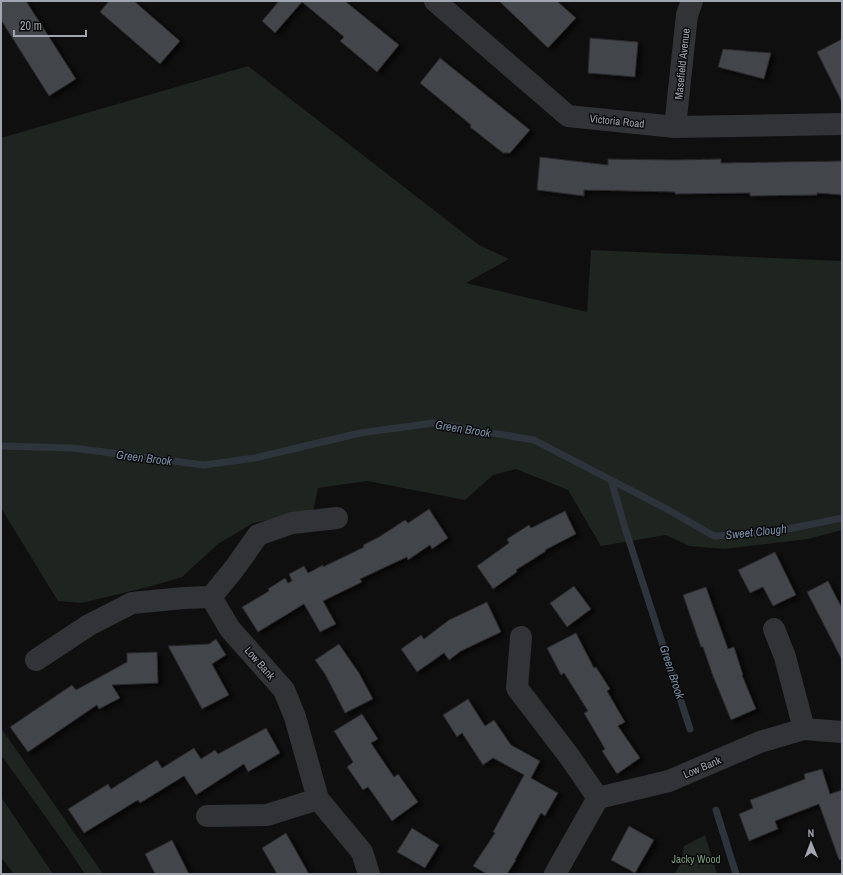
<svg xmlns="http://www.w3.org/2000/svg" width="843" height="875" viewBox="0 0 843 875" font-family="'Archivo Narrow',sans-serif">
	<defs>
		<filter id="shadow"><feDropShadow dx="4.5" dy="2.5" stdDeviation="2" flood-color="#0009"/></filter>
	</defs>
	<rect width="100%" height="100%" fill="#0f0f10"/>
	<g fill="#1e241f">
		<polygon points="248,66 479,245 509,259 466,283 587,312 591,250 842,261 842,530 808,539 725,549 689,546 666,535 601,546 568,490 516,469 493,475 465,500 367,481 318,488 313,512 253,523 218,544 182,577 148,587 81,603 58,601 1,508 1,138"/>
		<polygon points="1,728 103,874 85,874 65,844 1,755"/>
		<polygon points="1,797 53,874 14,874 1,857"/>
		<polygon points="705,835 717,874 674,874 680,865 684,846"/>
	</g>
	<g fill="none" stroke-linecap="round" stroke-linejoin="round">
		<g stroke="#2e343b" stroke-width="7">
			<polyline points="1,446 73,448 204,465 255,458 360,433 433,423 534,440 611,480 625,528 690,729"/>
			<polyline points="611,480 665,508 714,536 773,532 842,518"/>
			<polyline points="716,810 736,874"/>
		</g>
	</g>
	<g fill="#434448" stroke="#29292c" filter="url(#shadow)">
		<polygon points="1,1 26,1 76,79 49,96 1,20"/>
		<polygon points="109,1 134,1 180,41 160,64 100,12"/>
		<polygon points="279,1 345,1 399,45 377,72 340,41 344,37 302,2 275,33 262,21"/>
		<polygon points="499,1 557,1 576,18 548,48"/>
		<polygon points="590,38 638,42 635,77 588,73"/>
		<polygon points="842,39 842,102 817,52"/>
		<polygon points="723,49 771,53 764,79 718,67"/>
		<polygon points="440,58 530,130 510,153 503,153 470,127 471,125 420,83"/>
		<polygon points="540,157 608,165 608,159 674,160 721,159 721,163 842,161 842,195 817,193 817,195 750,196 750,193 675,194 675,192 584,190 584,196 537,190"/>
		<polygon points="429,509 448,538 432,549 430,545 408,560 407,557 360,579 362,582 323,601 336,624 320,632 304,604 258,632 242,607 269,591 268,589 285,578 288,583 292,581 289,574 304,566 308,573 323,565 323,567 364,547 363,545 379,537 405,520 408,523"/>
		<polygon points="565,511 576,534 545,550 546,551 516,570 517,572 493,589 477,566 509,543 507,539 529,525 531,528"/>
		<polygon points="775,552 796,595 773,606 763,587 750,593 738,570"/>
		<polygon points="828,581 842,608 842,660 807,592"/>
		<polygon points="574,586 591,609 567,627 550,603"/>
		<polygon points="706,587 728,649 734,647 743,675 742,675 756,709 731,720 713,676 703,647 701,647 683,595"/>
		<polygon points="487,602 501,632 461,651 449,660 444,653 417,672 401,649 421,635 424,639 449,620"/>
		<polygon points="576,633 594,668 596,667 610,689 607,691 625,722 618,726 640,758 617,774 602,751 605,749 584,713 588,711 564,673 561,675 547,648"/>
		<polygon points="216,639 226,655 212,664 229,695 202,709 168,646 209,644"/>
		<polygon points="339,644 359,673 373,699 345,713 325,674 315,660"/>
		<polygon points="157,652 158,683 112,685 120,698 99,709 97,705 28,752 10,727 72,685 76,690 127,662 127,653"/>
		<polygon points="468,699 485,726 494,720 511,745 540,761 531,778 558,793 545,816 541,813 515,860 516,860 507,874 487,874 473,866 495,833 493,832 524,775 493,758 483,765 462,733 457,737 443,715"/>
		<polygon points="362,714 378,739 371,743 394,777 398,774 418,802 392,821 368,787 363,790 347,767 353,762 334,731"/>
		<polygon points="266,728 280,753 248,772 244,764 196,795 184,776 140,803 138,800 84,833 68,809 108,784 111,789 157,760 162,768 194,748 201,759 215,750 218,754"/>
		<polygon points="822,769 830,794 842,790 842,859 839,860 819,804 775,821 778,829 749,841 739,814 753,808 750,800 805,779 804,774"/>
		<polygon points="629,826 654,840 635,873 611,860"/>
		<polygon points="412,828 439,845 425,868 397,852"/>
		<polygon points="286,833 309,874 277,874 262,848"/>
		<polygon points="172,840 189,874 155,874 145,854"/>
	</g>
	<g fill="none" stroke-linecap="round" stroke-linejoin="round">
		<g stroke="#323337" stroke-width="22">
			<polyline points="435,1 568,116 675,127 842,124"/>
			<polyline points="675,127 687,15 692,1"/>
			<polyline points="337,518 292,523 258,535 234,569 211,597 230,629 284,690 295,717 318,799 362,852 369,874"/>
			<polyline points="774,629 785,657 804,729"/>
			<polyline points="521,637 517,688 569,756 598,798 669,781 760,742 804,729 842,732"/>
			<polyline points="36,660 89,625 132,603 184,598 211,597"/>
			<polyline points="207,816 267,815 318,799"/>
			<polyline points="555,874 598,798"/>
		</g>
	</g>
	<g text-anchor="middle" stroke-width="3" stroke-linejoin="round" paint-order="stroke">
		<g font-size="11" fill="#a1a5b0" stroke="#0a0a0b">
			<text transform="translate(682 64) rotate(-84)" y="4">Masefield Avenue</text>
			<text transform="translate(617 121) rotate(6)" y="4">Victoria Road</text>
			<text transform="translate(260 663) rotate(49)" y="4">Low Bank</text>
			<text transform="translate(702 767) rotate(-23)" y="4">Low Bank</text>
		</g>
		<g font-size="11" fill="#7a997f" stroke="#0a0a0b">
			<text x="696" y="863">Jacky Wood</text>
		</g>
		<g font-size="12" font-style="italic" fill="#7b8fa8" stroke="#0a0a0b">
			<text transform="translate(463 429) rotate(9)" y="4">Green Brook</text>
			<text transform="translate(144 458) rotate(7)" y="4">Green Brook</text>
			<text transform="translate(756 532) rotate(-6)" y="4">Sweet Clough</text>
			<text transform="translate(672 672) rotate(72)" y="4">Green Brook</text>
		</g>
	</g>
	<rect width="843" height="875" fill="none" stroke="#a1a5b0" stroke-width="4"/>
	<g transform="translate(811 843) rotate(359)" stroke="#0a0a0b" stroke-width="3" paint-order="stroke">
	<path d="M0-3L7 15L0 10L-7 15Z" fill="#a1a5b0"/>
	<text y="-6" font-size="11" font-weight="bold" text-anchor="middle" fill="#a1a5b0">N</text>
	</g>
	<path d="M14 30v6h72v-6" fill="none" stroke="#a1a5b0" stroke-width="2"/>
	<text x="20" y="30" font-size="12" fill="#a1a5b0" stroke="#0a0a0b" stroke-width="3" paint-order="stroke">20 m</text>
</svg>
